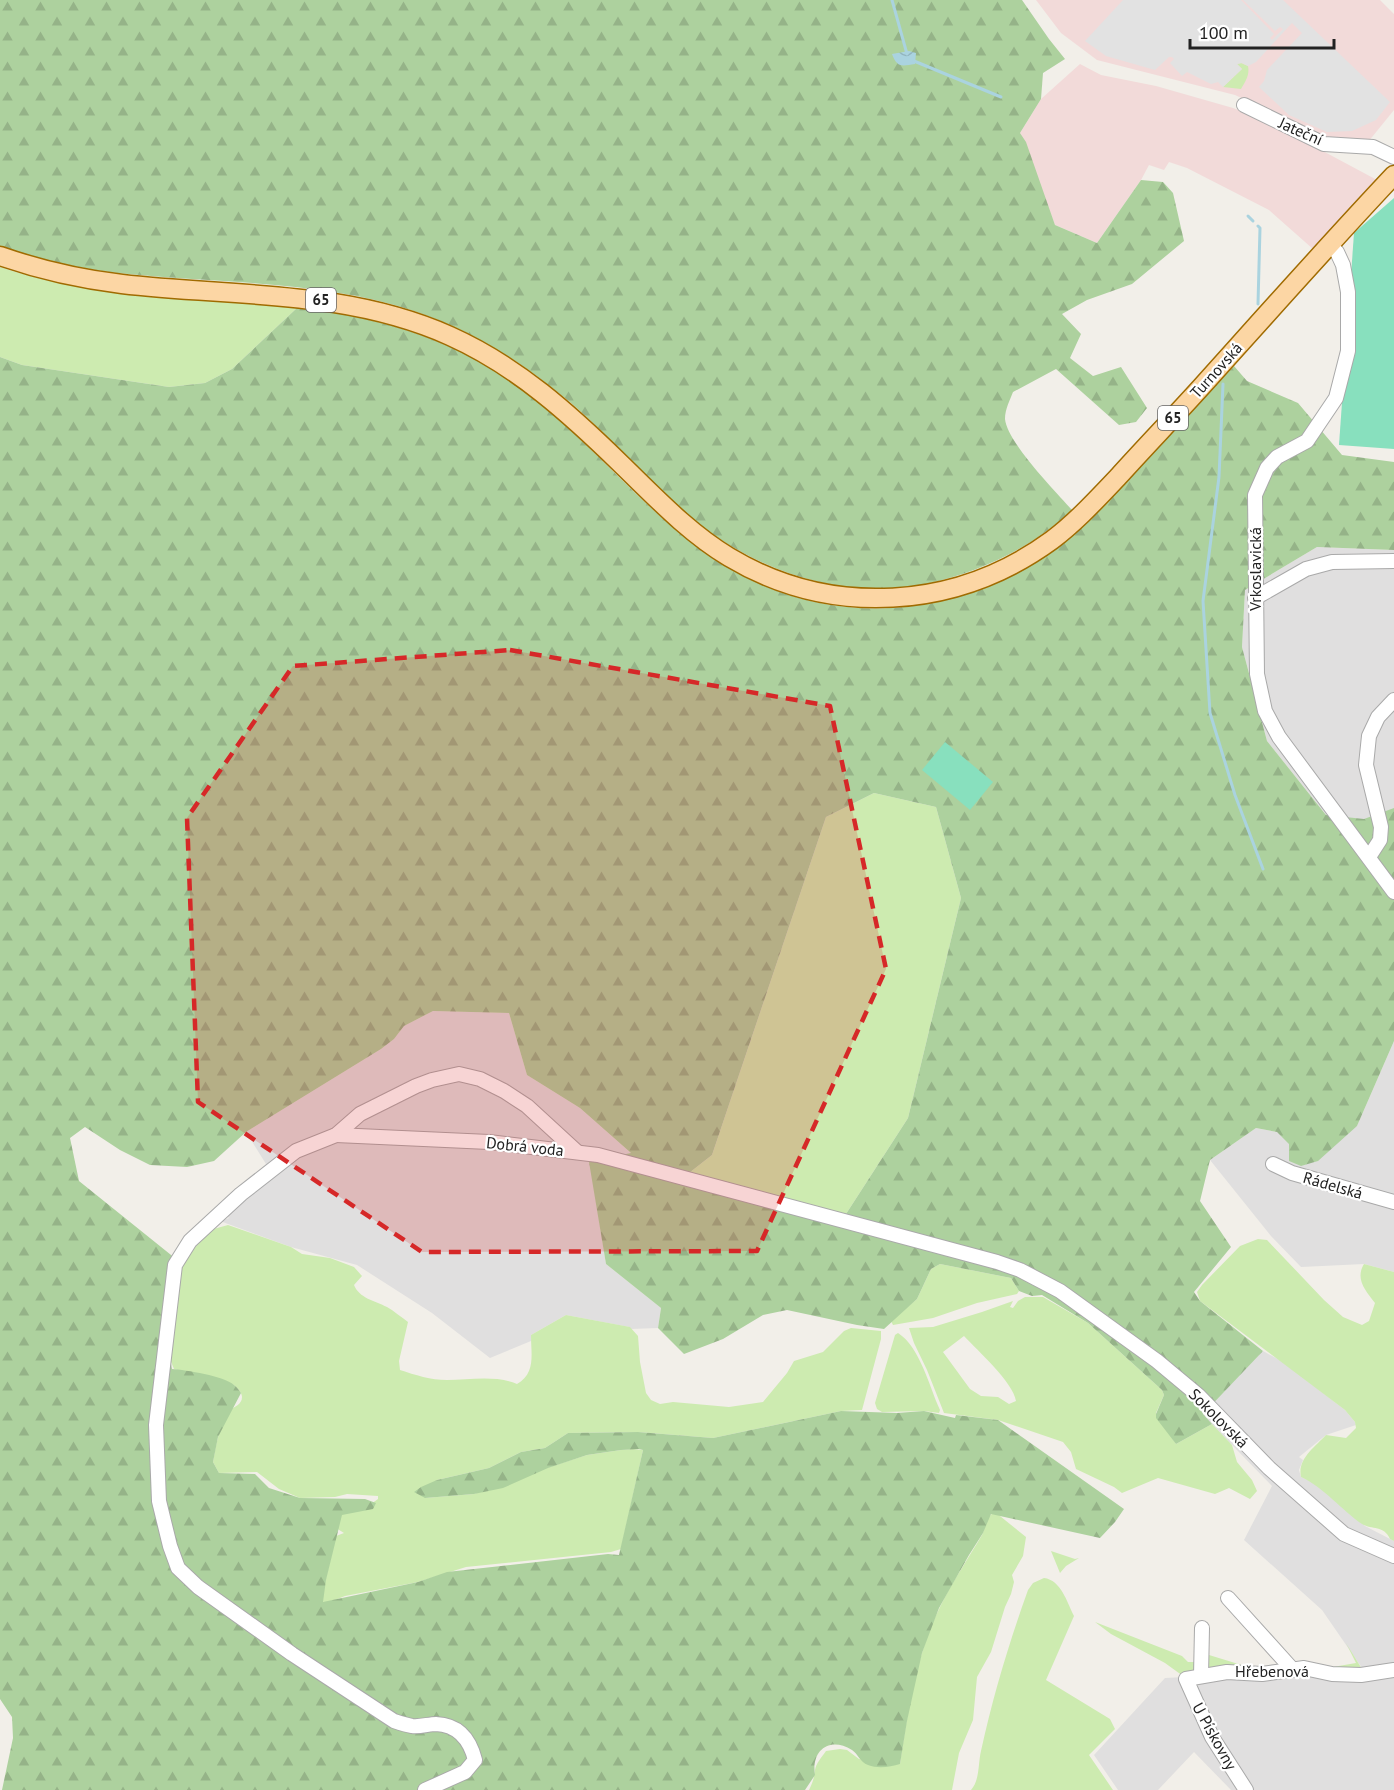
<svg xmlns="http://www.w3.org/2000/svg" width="1394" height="1790" viewBox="0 0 1394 1790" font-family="'PT Sans',sans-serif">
	<defs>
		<pattern id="forest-firs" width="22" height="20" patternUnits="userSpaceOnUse" patternTransform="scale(1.5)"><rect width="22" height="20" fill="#add19e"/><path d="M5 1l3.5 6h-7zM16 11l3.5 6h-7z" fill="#95b388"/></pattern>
		<pattern id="water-waves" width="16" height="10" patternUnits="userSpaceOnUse" patternTransform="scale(1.5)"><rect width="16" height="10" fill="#aad3df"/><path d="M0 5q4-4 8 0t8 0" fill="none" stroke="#92b5bf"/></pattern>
	</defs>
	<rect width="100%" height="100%" fill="#f2efe9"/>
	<g fill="#e0dfdf">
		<polygon points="1317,547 1394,550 1394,900 1267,741 1242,647 1245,590"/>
		<polygon points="433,1011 509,1013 527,1075 580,1108 632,1154 590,1163 606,1264 661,1308 658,1328 631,1329 629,1327 566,1315 531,1335 531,1341 490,1358 432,1313 357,1265 291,1247 220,1221 229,1218 217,1206 266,1164 246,1132 381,1049 394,1039 404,1026"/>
		<polygon points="1394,1041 1394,1272 1364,1264 1301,1267 1271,1236 1210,1160 1256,1128 1277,1132 1290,1144 1289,1161 1357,1126"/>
		<polygon points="1263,1351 1283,1362 1345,1410 1355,1422 1356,1425 1326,1435 1299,1457 1303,1460 1299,1470 1301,1477 1316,1484 1365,1526 1394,1541 1394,1790 1231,1790 1194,1752 1158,1790 1118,1790 1094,1755 1165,1678 1362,1668 1322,1610 1244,1540 1272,1486 1202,1414"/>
	</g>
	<g fill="#f2dad9">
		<polygon points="1036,0 1380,0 1394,14 1394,110 1368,142 1328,138 1235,95 1097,60 1061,33"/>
		<polygon points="1080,64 1101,75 1156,86 1233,108 1265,120 1377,180 1313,249 1269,210 1187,168 1169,162 1164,170 1149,165 1141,180 1097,243 1055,225 1020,133 1041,99"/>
	</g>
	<g fill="#cdebb0" fill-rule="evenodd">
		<path d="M 1241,63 L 1248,66 C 1250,75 1245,82 1241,89 L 1223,87 L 1242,69 L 1237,64 Z"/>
		<path d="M 0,267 C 96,299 198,298 298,307 L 232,369 L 205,383 L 169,387 L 22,365 L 0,357 Z"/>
		<polygon points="874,793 936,807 961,898 908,1118 846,1214 689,1173 712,1155 826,817"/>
		<path d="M 228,1225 L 291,1247 L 302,1254 L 330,1258 L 354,1267 L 362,1276 L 354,1285 C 359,1298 375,1301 387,1307 C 394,1311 401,1317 408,1322 L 399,1361 L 400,1370 C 415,1375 431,1380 447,1380 C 469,1380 496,1375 517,1384 C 536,1373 531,1355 531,1335 L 566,1315 L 630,1327 L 638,1336 L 640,1362 L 646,1393 L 651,1400 L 660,1404 L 673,1402 L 729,1407 L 763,1402 L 787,1373 L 794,1361 L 823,1352 L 844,1331 L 851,1328 L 881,1331 L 881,1339 L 862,1410 L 841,1411 L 713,1438 L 638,1432 L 568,1433 L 545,1448 L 521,1452 L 489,1468 L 437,1480 L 425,1498 L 474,1494 L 531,1473 L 587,1455 L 621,1450 L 633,1449 L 643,1450 L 621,1549 L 611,1552 L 466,1567 L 418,1582 L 345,1596 L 325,1604 L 321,1599 L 336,1536 L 344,1533 L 336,1528 L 338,1515 L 371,1504 L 378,1499 L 378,1496 L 347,1494 L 335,1497 L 300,1498 L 279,1489 L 257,1472 L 219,1473 L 213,1462 C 216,1445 219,1426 230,1411 C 234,1406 242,1405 242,1397 C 242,1392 237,1388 234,1385 L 174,1369 L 170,1359 L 181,1263 L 210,1230 Z"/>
		<path d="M 1258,1239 L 1267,1240 L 1324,1300 L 1343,1317 L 1362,1325 L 1369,1321 L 1375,1303 C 1365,1290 1355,1279 1364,1264 L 1394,1272 L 1394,1541 L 1390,1539 C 1384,1525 1372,1530 1362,1524 C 1340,1509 1326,1489 1301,1477 C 1297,1459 1315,1447 1326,1435 L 1346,1438 L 1356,1428 L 1355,1422 L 1345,1410 L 1200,1301 L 1197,1292 L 1202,1285 L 1240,1246 Z"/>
		<polygon points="940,1264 1011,1278 1019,1291 1017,1294 977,1303 933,1318 893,1325 891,1321 917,1299 931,1269"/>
		<path d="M 1025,1297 L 1043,1297 L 1088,1323 L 1162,1390 L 1164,1395 L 1156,1413 L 1176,1444 L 1212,1424 L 1232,1445 L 1237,1462 L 1252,1480 L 1257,1491 L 1250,1499 L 1229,1488 L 1215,1494 L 1158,1478 L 1122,1493 L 1114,1487 L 1076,1469 L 1071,1452 L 1063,1442 L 998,1420 L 944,1413 L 927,1370 L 914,1343 L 909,1328 L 933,1327 L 982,1312 L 1013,1301 L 1010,1307 L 1013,1308 L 1018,1301 ZM 964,1336 C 978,1351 1013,1382 1016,1401 L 1009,1404 L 998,1397 L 981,1396 L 970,1389 L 943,1352 Z"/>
		<path d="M 898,1333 C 920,1347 929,1386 940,1410 L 939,1413 L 924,1411 L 882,1412 L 877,1409 L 875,1403 L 895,1335 Z"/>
		<path d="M 995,1512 L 1026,1537 L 1023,1556 L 1012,1575 L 1014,1582 L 1011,1594 L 1005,1607 L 991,1652 L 977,1677 L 973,1720 L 959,1753 L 952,1790 L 809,1790 C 813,1782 814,1778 815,1770 C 816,1763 822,1757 826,1751 L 840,1749 L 847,1750 L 859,1759 L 900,1764 C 908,1711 916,1655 940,1607 C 952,1582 968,1559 982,1535 C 986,1526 986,1516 995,1512 Z"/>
		<polygon points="1051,1551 1075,1559 1079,1558 1066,1566 1060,1573"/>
		<path d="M 1044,1578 C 1061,1580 1067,1602 1074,1616 L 1046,1680 L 1110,1719 L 1115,1729 L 1089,1755 L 1113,1790 L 971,1790 C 980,1780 978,1763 981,1751 C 993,1696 1009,1643 1028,1590 L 1033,1583 Z"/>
		<polygon points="1095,1622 1182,1656 1188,1662 1194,1662 1209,1655 1258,1670 1306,1665 1333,1667 1356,1663 1346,1643 1362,1669 1183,1676 1165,1663 1111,1634"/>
	</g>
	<g fill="url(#forest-firs)" fill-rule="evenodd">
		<path d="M 0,0 L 1022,0 L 1049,39 L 1065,59 L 1043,73 L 1041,99 L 1020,133 L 1026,142 L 1055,225 L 1097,243 L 1141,180 L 1163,182 L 1173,193 L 1184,241 L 1132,284 L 1087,300 L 1062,314 L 1081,334 L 1070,358 L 1093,376 L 1121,367 L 1147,408 L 1136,422 L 1119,425 L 1056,369 L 1013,392 C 1010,400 1005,409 1005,419 C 1007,442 1055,491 1072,510 C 1033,547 982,571 930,583 C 841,603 749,569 682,510 C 647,478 615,442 579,410 C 531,368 478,333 417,312 C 324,280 224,284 128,274 C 84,270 42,260 0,246 Z"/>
		<path d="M 298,307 C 372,317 442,335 505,377 C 576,425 629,495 697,547 C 721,566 749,580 777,591 C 891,632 1009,598 1094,516 L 1234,366 L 1247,381 L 1298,403 L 1342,455 L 1394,462 L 1394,550 L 1317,547 L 1245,590 L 1242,647 L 1267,741 L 1326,815 L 1364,819 L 1394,808 L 1394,893 L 1392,899 L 1394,900 L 1394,1041 L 1357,1126 L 1318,1161 L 1301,1166 L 1289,1161 L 1289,1144 L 1277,1132 L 1256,1128 L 1210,1160 L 1200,1201 L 1231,1247 L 1194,1292 L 1200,1301 L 1263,1351 L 1203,1414 L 1212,1424 L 1176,1444 L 1156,1418 L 1156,1414 L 1164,1395 L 1162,1390 L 1088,1323 L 1042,1295 L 1032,1296 L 1019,1291 L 1011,1278 L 940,1264 L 931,1269 L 917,1299 L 884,1329 L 857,1325 L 787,1310 L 763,1315 L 723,1339 L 684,1354 L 658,1328 L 661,1308 L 606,1264 L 589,1162 L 631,1153 L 580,1108 L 527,1075 L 509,1013 L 433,1011 L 404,1026 L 394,1039 L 381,1049 L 246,1132 L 214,1161 L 187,1167 L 150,1165 L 120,1150 L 85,1127 L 70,1138 L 79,1181 L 181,1263 L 170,1358 L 172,1369 C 186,1370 224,1376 234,1385 C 237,1387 239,1390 241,1393 L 218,1437 L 213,1462 L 219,1473 L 255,1474 L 269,1488 L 300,1498 L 365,1499 L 376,1503 L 373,1509 L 342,1515 L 326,1580 L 323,1602 L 418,1582 L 447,1572 L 608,1554 L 619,1555 L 643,1450 L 639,1449 L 621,1450 L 587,1455 L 548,1468 L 503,1488 L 474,1494 L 425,1498 L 414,1492 L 421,1487 L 437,1480 L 489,1468 L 521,1452 L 545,1448 L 568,1433 L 638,1432 L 713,1438 L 841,1411 L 897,1413 L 924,1411 L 955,1418 L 956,1415 L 998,1420 L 1124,1509 L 1115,1522 L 1100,1538 L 991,1514 L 983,1533 L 969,1555 L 939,1608 L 922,1653 L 907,1721 L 900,1764 C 890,1767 878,1769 868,1765 C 860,1762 858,1754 852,1750 C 829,1736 811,1751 815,1775 L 805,1790 L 2,1790 L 13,1738 L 12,1717 L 0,1699 L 0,357 L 22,365 L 169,387 L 205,383 L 232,369 ZM 874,793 L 936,807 L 961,898 L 908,1118 L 846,1214 L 689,1173 L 712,1155 L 826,817 Z"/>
	</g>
	<g fill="#88e0be">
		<polygon points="1394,198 1394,449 1339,445 1354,233"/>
		<polygon points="945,742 993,782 970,810 922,770"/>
	</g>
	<polygon fill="#e2e2e2" points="1123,0 1241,0 1274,34 1270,38 1272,40 1283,29 1280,27 1275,31 1243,0 1283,0 1390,102 1376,120 1352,131 1327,132 1289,115 1259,87 1264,81 1267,70 1302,33 1292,23 1256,62 1248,66 1242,63 1237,64 1242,69 1223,87 1218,82 1211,84 1187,72 1182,76 1170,63 1174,59 1172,57 1169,57 1155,70 1106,56 1085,41"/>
	<path fill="url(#water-waves)" d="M 909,51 L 916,53 L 915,64 C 902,66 897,68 892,54 Z"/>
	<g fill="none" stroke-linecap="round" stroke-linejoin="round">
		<g stroke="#aad3df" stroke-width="3">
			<polyline points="892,0 907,54"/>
			<polyline points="914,61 1001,97"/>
			<polyline points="1248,216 1253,221"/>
			<polyline points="1258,304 1260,228 1258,226"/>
			<polyline points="1223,384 1219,477 1203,601 1210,713 1235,795 1263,869"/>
		</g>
		<g stroke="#a9a9a9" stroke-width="16">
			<g id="minor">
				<polyline points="1244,105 1324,144 1373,147 1394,157"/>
				<polyline points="1330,244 1337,252 1343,265 1348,292 1348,351 1336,398 1307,441 1277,457 1267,468 1255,495 1257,674 1265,711 1279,737 1394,892"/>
				<polyline points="1255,598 1306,569 1332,562 1394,561"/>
				<polyline points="1369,857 1380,840 1381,827 1366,765 1369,736 1378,717 1394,700"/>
				<polyline points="336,1135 489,1142 598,1155 997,1262 1020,1270 1060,1291 1157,1361 1199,1396 1269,1468 1344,1534 1394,1556"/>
				<polyline points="1273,1164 1292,1173 1394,1202"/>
				<polyline points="1228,1598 1293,1670"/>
				<polyline points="1201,1676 1202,1628"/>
				<path d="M 425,1790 L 465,1772 L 475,1760 C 470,1740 459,1725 436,1724 C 429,1724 420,1727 412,1726 C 406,1725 400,1723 394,1721 L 292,1654 L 198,1587 L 178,1568 L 170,1546 L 159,1501 L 156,1425 L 175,1265 L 190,1241 L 241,1194 L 296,1151 L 336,1135 L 360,1114 L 416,1086 L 432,1080 L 459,1074 L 480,1079 L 504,1091 L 527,1106 L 576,1151"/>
				<polyline points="1246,1790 1212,1737 1186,1679 1227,1672 1262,1674 1304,1668 1332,1674 1361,1675 1394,1670"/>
			</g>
		</g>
		<g stroke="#a06b00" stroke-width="21">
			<path id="major" d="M 0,256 C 40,270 80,279 122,284 C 233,297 345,289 450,336 C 517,366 570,414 622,465 C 656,498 689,533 729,557 C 831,618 956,610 1052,540 C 1076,522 1097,499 1118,477 C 1146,446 1175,416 1203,385 C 1266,315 1329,244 1394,175"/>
		</g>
		<use href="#minor" stroke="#fff" stroke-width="14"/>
		<use href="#major" stroke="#fcd6a4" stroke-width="18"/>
	</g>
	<path fill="#d62828" fill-opacity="0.2" stroke="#d62828" stroke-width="4.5" stroke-dasharray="12 8" stroke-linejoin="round" d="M 510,650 L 830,706 L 886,969 L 757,1251 L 422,1252 L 198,1102 L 187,818 L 293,666 Z"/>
	<g text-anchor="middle" stroke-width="4.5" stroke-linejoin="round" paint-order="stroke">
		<g fill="#fff" stroke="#646464" stroke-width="1.5">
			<rect x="306" y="288" width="30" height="24" rx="4.5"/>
			<rect x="1158" y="406" width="30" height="24" rx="4.5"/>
		</g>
		<g font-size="15" font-weight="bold" fill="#222">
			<text x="321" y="305">65</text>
			<text x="1173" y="423">65</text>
		</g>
		<g font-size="16" fill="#222" stroke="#fff">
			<text transform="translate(1301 131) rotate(24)" y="6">Jateční</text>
			<text transform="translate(1216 370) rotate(-48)" y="6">Turnovská</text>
			<text transform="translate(1255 569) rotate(-90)" y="6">Vrkoslavická</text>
			<text transform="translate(525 1146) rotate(6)" y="6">Dobrá voda</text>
			<text transform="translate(1333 1185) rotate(16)" y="6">Rádelská</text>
			<text transform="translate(1219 1418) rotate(45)" y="6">Sokolovská</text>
			<text x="1272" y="1677">Hřebenová</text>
			<text transform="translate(1215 1736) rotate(61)" y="6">U Pískovny</text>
		</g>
	</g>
	<path d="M1190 39v9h144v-9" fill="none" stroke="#222222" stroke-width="3"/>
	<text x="1199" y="39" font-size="18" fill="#222222" stroke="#ffffff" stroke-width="4.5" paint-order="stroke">100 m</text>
</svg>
